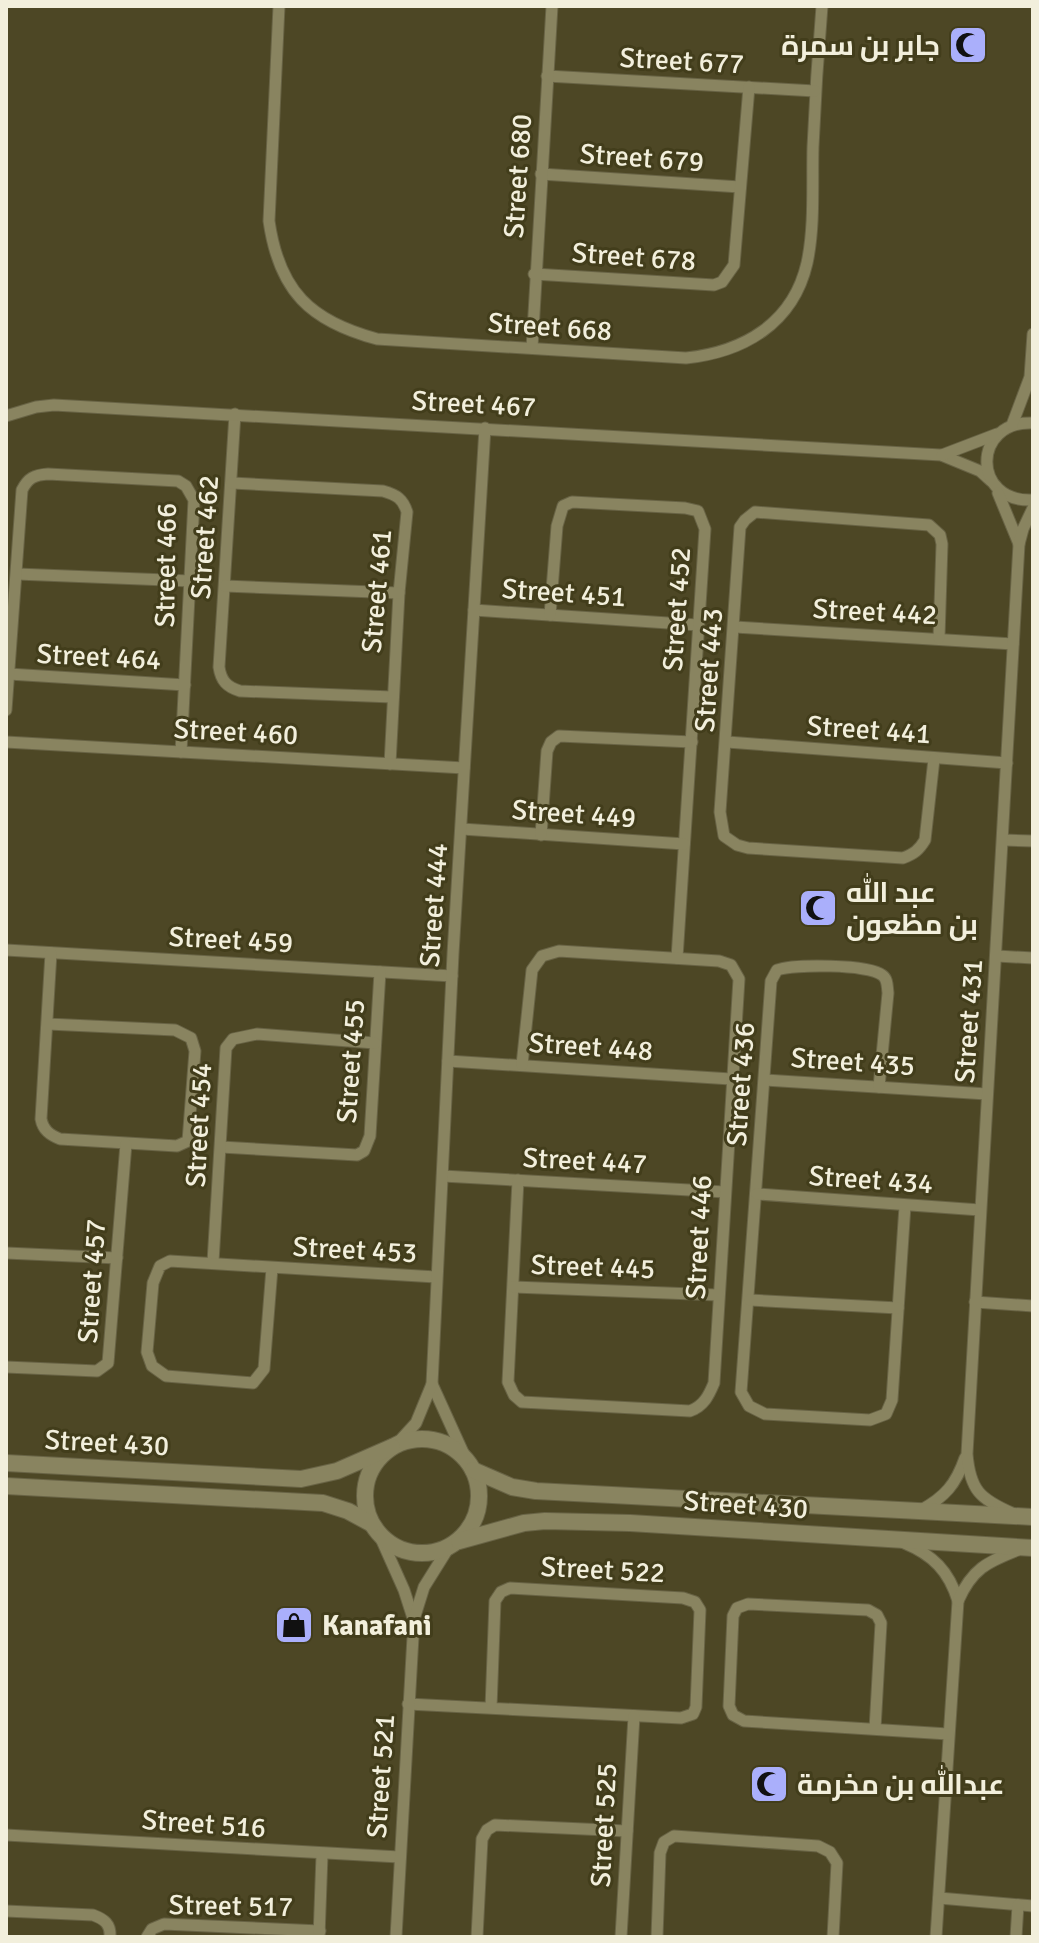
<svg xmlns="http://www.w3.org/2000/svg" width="1039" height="1943" viewBox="0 0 1039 1943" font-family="Signika,Cairo,sans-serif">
	<rect width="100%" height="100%" fill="#4d4725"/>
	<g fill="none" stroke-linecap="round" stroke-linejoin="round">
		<g stroke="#686345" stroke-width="13">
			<g id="street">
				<path d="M 279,6 L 269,221 C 279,291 310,321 377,339 L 686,358 C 743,352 793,324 807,263 C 815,226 812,184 813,147 C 815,100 818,53 822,6"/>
				<polyline points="547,76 815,91"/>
				<polyline points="541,174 740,187"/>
				<polyline points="534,274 714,285 722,282 734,265 749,87"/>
				<polyline points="532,348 552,6"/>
				<path d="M 235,414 L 219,667 C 221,681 227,687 240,691 L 392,697"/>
				<polyline points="6,416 36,407 54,405 941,455 980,471 991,481"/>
				<path d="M 1033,423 C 972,420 971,503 1033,500"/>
				<polyline points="1012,425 1030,377 1033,334"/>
				<polyline points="942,455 997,434"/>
				<path d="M 232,483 L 383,491 C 397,495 403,499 407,512 L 399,593 L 390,764"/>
				<polyline points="998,493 1019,544"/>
				<polyline points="17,574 191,581"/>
				<polyline points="225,586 399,593"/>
				<polyline points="474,610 698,625"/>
				<polyline points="550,615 557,526 563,506 572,502 685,508 698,511 705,529 677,958"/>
				<polyline points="735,627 1013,644"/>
				<polyline points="9,674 185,685"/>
				<path d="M 6,710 L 22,490 C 28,478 34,475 48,474 L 178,481 L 186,486 L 194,500 L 181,752"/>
				<polyline points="6,742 464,768"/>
				<polyline points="727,742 1007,763"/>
				<path d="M 934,759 L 925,840 C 919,850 914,854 903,858 L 748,848 L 737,845 L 724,836 L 720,812 L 740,527 L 745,520 L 755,512 L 929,525 L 940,535 L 942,544 L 939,638"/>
				<polyline points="462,829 684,844"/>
				<polyline points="541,835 547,751 551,742 559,736 692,742"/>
				<polyline points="1004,840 1033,841"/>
				<polyline points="6,950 452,976"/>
				<polyline points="997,956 1033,958"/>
				<path d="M 48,1024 L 175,1030 L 191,1038 L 195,1051 L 188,1141 L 177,1146 L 60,1139 C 50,1135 43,1130 41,1119 L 51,953"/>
				<polyline points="448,1061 731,1079"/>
				<polyline points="765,1080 987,1094"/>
				<path d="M 879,1087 L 888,993 C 887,986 888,979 882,975 C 869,964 793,964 777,970 L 771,981 L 741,1392 L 749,1406 L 765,1414 L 870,1420 L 886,1414 L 892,1400 L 905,1206"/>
				<polyline points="221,1147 357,1155 364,1151 370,1136 380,972"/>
				<polyline points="443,1176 725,1192"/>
				<path d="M 518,1180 L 508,1382 L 514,1395 L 522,1402 L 690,1411 C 704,1406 709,1395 714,1383 L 739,979 L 731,965 L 719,961 L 559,951 L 542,956 L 532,970 L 522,1065"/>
				<polyline points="757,1194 980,1210"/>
				<polyline points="6,1253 117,1258"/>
				<polyline points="213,1262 226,1048 233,1039 257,1034 375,1043"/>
				<polyline points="272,1268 264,1369 253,1383 166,1376 152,1366 147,1352 153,1283 160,1266 170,1261 436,1277"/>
				<polyline points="514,1287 718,1295"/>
				<polyline points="750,1300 898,1308"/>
				<polyline points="975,1302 1033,1306"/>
				<polyline points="6,1367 97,1371 108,1363 126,1144"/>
				<polyline points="432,1384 466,1459"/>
				<polyline points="395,1446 416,1423 432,1384 453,954 485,428"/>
				<path d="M 921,1510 C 945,1497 956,1484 965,1458"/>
				<path d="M 1012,1513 C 980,1499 970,1490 967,1454 L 1019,544 L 1023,529 L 1033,508"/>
				<polyline points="379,1534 404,1590 413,1618"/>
				<path d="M 904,1543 C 933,1555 949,1571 958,1601 L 936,1937"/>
				<path d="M 958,1601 C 972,1569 987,1562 1018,1550"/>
				<polyline points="408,1704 681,1718 693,1714 696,1707 700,1610 695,1602 683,1598 510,1588 501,1592 495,1601 491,1708"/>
				<polyline points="875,1729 881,1623 877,1615 868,1610 748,1604 737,1608 733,1616 729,1706 733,1715 744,1721 948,1734"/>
				<polyline points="6,1835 399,1857"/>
				<polyline points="939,1898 1033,1906"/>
				<path d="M 6,1911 L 93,1915 C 104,1919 111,1924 110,1937"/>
				<polyline points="147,1937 152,1929 164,1924 320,1931"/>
				<polyline points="319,1937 322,1855"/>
				<polyline points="396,1937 414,1619 424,1587 449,1547"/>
				<polyline points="477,1937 482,1839 487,1830 495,1825 627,1831"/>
				<polyline points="621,1937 634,1716"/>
				<polyline points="657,1937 660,1853 664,1842 674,1836 818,1846 830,1852 837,1863 833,1937"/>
				<polyline points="1016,1937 1018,1905"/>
			</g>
		</g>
		<g stroke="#686345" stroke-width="18">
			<g id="secondary">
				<circle cx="422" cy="1496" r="57"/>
				<polyline points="6,1463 301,1479 337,1471 392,1447"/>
				<polyline points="473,1470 512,1487 536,1491 1033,1517"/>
				<polyline points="6,1486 323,1503 348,1511 372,1524"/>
				<polyline points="459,1541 524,1523 545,1521 630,1523 1033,1548"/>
			</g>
		</g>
		<use href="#street" stroke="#898460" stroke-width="11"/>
		<use href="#secondary" stroke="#898460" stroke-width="16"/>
	</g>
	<defs>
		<g id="mosque-square" transform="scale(2)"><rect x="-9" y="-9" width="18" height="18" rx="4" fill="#aaaffb" stroke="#423d1b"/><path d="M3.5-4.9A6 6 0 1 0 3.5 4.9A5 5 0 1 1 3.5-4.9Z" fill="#111"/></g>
		<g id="shop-square" transform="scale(2)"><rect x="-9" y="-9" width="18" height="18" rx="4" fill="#aaaffb" stroke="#423d1b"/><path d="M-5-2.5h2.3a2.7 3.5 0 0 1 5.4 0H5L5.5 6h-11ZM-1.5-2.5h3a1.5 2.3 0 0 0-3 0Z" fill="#111"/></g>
	</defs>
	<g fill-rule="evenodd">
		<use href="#mosque-square" x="968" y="45"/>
		<use href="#mosque-square" x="818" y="908"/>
		<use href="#shop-square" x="294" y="1625"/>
		<use href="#mosque-square" x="769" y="1784"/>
	</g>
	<g text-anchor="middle" stroke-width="6" stroke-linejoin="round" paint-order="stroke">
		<g font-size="28" font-weight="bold" fill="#f2efdc" stroke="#423d1b" text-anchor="start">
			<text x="940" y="55" text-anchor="end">جابر بن سمرة</text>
			<text x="846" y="902">عبد الله<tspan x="846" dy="32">بن مظعون</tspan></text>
			<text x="322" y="1635">Kanafani</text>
			<text x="797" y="1794">عبدالله بن مخرمة</text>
		</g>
		<g font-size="28" fill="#f2efdc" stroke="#423d1b">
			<text transform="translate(682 60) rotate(3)" y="10">Street 677</text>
			<text transform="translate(642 157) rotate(4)" y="10">Street 679</text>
			<text transform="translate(517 176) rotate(-86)" y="10">Street 680</text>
			<text transform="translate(634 256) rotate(4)" y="10">Street 678</text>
			<text transform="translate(550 326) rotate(4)" y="10">Street 668</text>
			<text transform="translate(474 403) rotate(3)" y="10">Street 467</text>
			<text transform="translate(204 537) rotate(-86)" y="10">Street 462</text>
			<text transform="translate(165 565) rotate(-89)" y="10">Street 466</text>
			<text transform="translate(376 591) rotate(-85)" y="10">Street 461</text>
			<text transform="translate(564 592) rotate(4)" y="10">Street 451</text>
			<text transform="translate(676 609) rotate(-86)" y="10">Street 452</text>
			<text transform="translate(875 611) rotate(3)" y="10">Street 442</text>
			<text transform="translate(99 656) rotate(3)" y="10">Street 464</text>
			<text transform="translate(708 670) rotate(-86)" y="10">Street 443</text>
			<text transform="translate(869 729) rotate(4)" y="10">Street 441</text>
			<text transform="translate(236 731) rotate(3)" y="10">Street 460</text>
			<text transform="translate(574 813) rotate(4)" y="10">Street 449</text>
			<text transform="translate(433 905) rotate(-86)" y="10">Street 444</text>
			<text transform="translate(231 939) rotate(3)" y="10">Street 459</text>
			<text transform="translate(968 1021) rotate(-86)" y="10">Street 431</text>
			<text transform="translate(591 1046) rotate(4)" y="10">Street 448</text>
			<text transform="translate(350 1061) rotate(-86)" y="10">Street 455</text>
			<text transform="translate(853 1061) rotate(4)" y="10">Street 435</text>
			<text transform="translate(740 1084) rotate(-86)" y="10">Street 436</text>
			<text transform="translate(198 1125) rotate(-87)" y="10">Street 454</text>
			<text transform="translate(585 1160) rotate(3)" y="10">Street 447</text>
			<text transform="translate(871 1179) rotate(4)" y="10">Street 434</text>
			<text transform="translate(698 1237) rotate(-87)" y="10">Street 446</text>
			<text transform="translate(355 1249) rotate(3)" y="10">Street 453</text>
			<text transform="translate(593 1266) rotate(2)" y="10">Street 445</text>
			<text transform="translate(91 1281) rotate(-86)" y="10">Street 457</text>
			<text transform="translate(107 1442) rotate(3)" y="10">Street 430</text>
			<text transform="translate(746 1504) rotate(4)" y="10">Street 430</text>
			<text transform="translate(603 1569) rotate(3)" y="10">Street 522</text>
			<text transform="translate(380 1776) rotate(-86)" y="10">Street 521</text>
			<text transform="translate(204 1823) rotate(4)" y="10">Street 516</text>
			<text transform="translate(603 1825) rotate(-87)" y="10">Street 525</text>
			<text transform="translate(231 1905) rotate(1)" y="10">Street 517</text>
		</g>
	</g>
	<rect width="1039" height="1943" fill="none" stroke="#f2efdc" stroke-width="16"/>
</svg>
